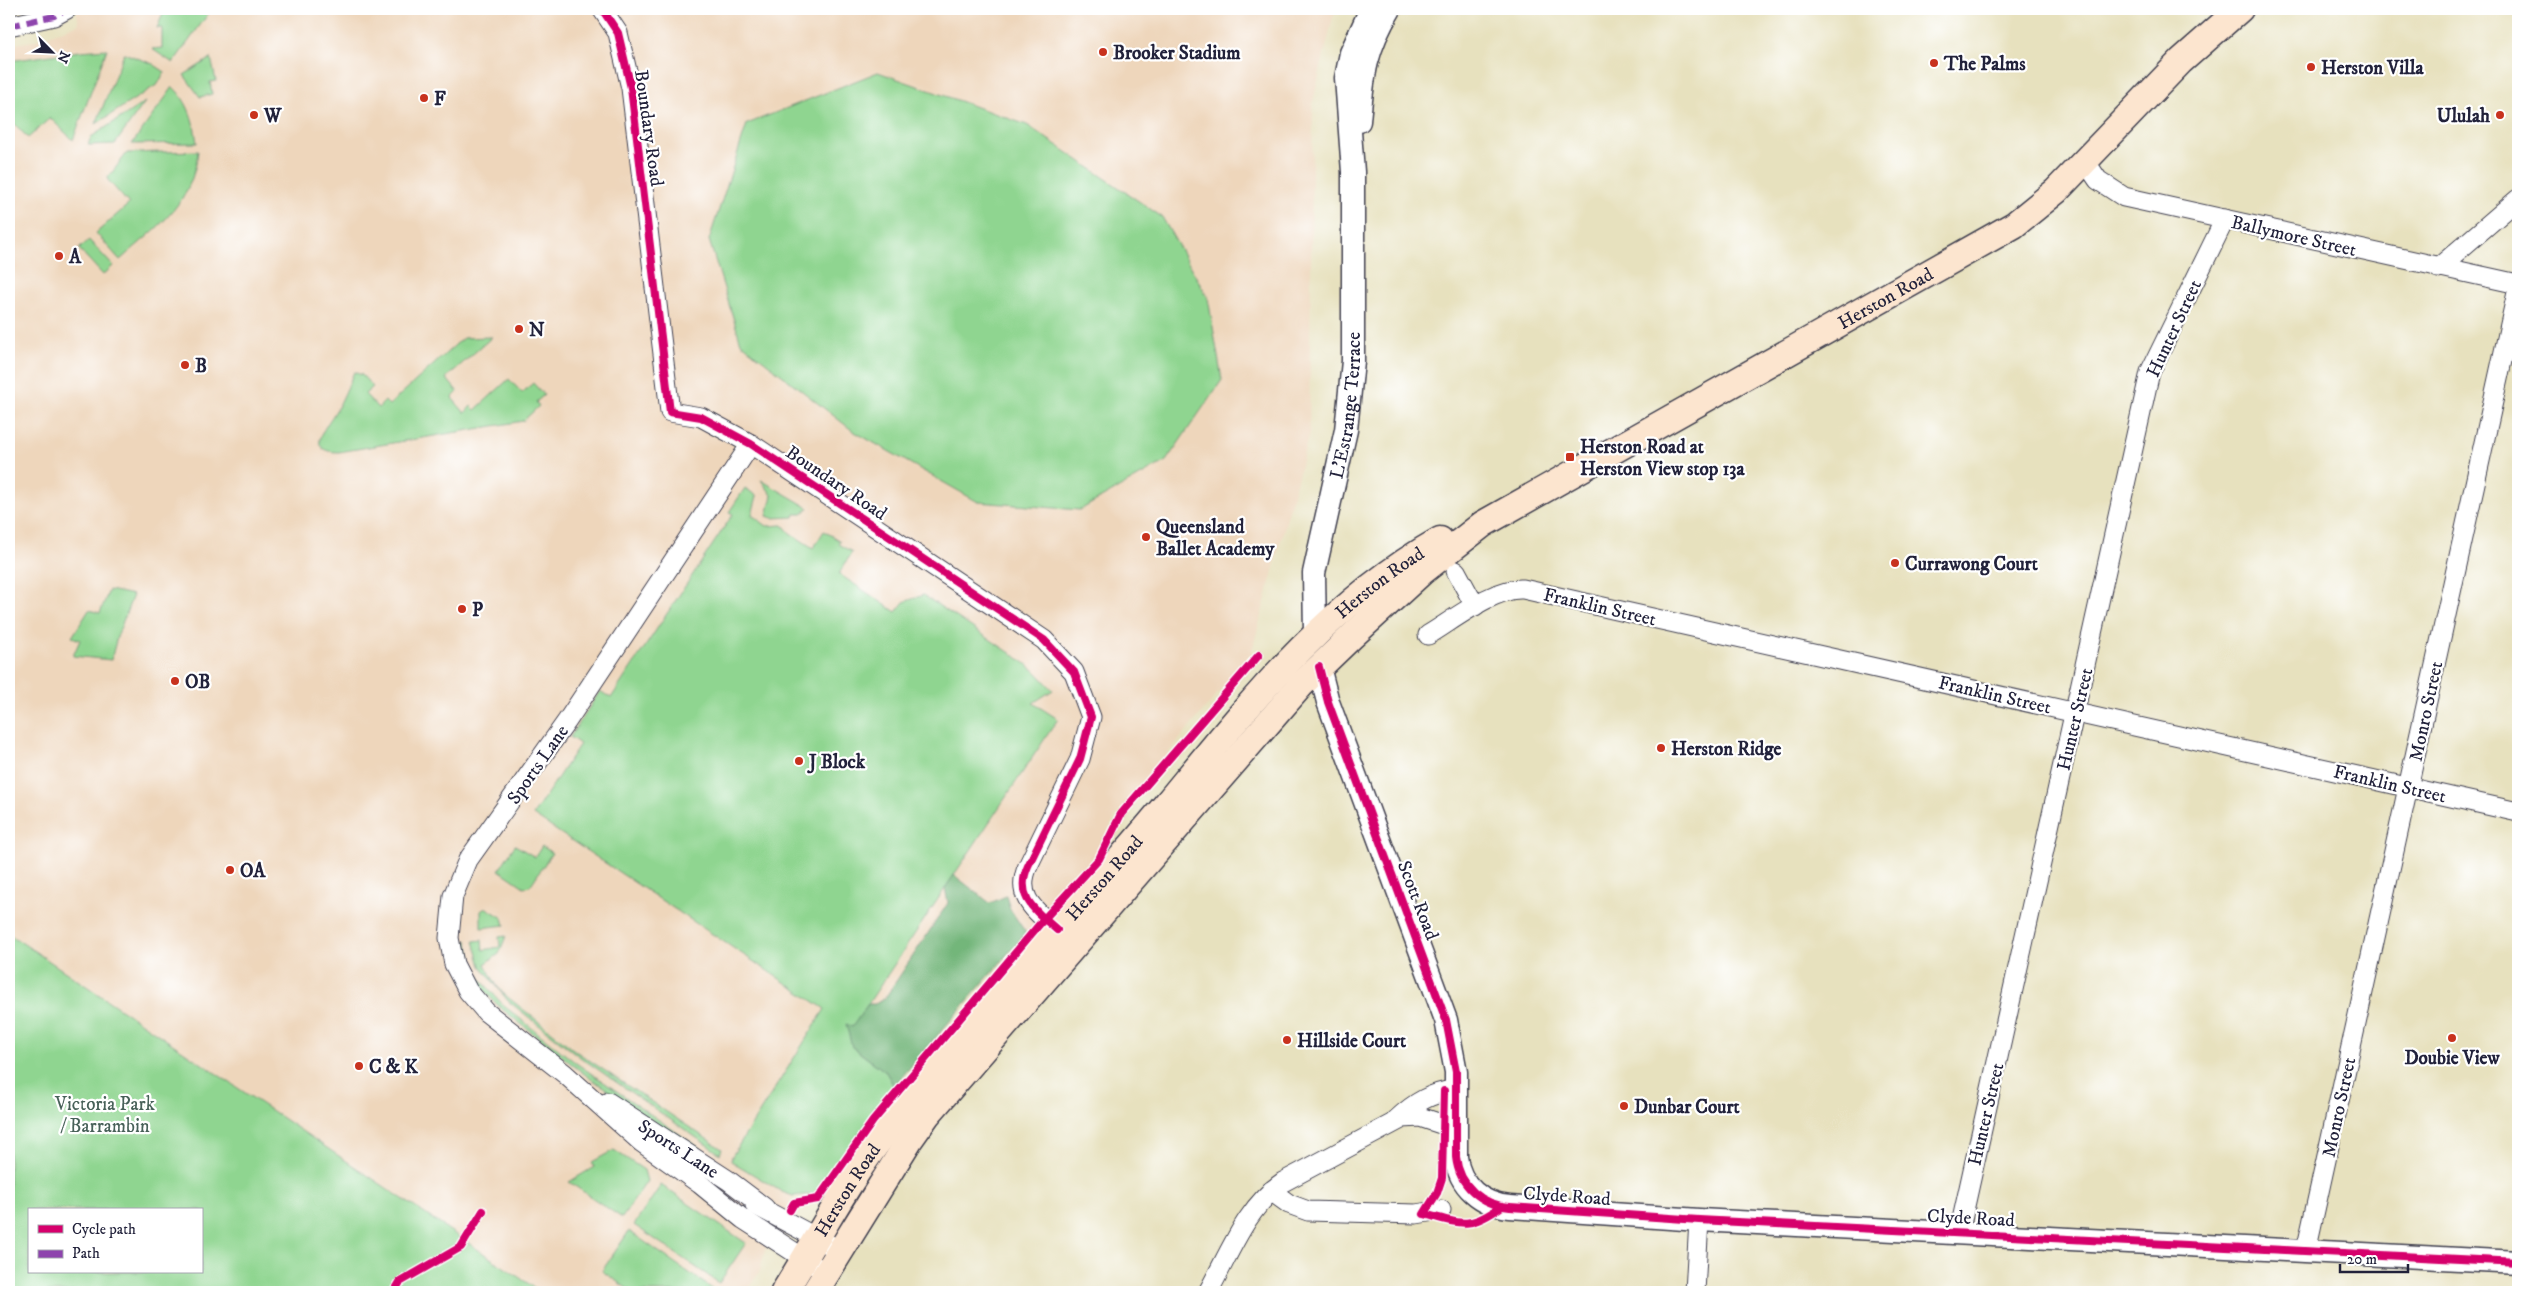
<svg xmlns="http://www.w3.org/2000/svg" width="2527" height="1301" viewBox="0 0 2527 1301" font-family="'IM FELL DW Pica',serif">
	<rect width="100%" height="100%" fill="#fff"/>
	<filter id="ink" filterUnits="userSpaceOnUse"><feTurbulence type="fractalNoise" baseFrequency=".02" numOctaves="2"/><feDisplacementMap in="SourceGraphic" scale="10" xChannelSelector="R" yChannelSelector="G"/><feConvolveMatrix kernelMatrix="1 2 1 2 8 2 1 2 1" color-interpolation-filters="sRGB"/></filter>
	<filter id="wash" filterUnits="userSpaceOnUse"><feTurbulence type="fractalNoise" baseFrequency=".0096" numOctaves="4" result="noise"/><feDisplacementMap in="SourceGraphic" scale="20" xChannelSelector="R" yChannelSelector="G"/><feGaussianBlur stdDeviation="1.12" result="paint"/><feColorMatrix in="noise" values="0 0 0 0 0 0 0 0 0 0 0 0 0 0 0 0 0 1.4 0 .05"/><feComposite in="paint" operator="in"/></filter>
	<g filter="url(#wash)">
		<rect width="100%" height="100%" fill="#e7e1be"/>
		<polygon fill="#eed6bb" points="76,9 1339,9 1333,17 1313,102 1309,434 1251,654 1116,815 1095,855 894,1086 816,1194 793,1196 765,1250 760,1271 746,1292 541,1292 9,934 9,45 34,41 79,24"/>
		<g fill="#8fd590" stroke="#587c66" fill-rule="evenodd">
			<polygon points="165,9 211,10 173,63 152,49 162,48 162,28 157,28"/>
			<polygon points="107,49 73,140 50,118 28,138 9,118 9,61 80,51"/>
			<polygon points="124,53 153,64 165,72 158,84 96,124"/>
			<polygon points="211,58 216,81 210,82 212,94 200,97 184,75"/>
			<polygon points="878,72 1027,125 1162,217 1208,298 1222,380 1166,461 1080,510 978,502 853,431 741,343 709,240 747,124"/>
			<path d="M 173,87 C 189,102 194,122 197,143 L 132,144 Z"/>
			<polygon points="145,102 115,144 88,145 91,137"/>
			<path d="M 198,151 C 193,204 157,227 120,260 L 96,233 L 129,204 L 107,179 L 127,153 Z"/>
			<polygon points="89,240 113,266 103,275 79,249"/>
			<path d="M 492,337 L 446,378 L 458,392 L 452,398 L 465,413 L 471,406 L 475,410 L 509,379 L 522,393 L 533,383 L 544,395 L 536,402 L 539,406 L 523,421 L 339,452 C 303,452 327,426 335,412 C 343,400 348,385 354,372 L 362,375 L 373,387 L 365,394 L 378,408 L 385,401 L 389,405 L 463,338 Z"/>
			<polygon points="761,480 809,508 802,514 795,514 794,517 772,518 767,516 772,495"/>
			<polygon points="745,488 757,496 752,515 767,526 783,525 790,533 813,548 824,531 840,541 838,544 852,552 839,574 896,612 904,602 923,595 1021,660 1035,671 1053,690 1033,703 1058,719 852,1028 847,1024 852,1047 886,1072 894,1086 816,1194 793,1196 782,1192 731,1161 732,1156 825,1009 533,815 580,744 570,737 600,691 611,698 613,695 733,514 729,512"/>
			<polygon points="109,590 133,595 117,637 111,660 73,656 80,640 72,637 89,610 100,613"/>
			<polygon points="515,845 535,857 542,846 552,853 530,886 524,887 499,870"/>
			<polygon points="485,907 503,918 505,925 481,928 481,911"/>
			<path d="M 9,934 L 541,1292 L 9,1292 ZM 29,1210 L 201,1210 L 201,1272 L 29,1272 Z"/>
			<polygon points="506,936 499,954 485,964 497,986 505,995 577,1052 722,1149 720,1154 580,1057 508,1001 481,966 474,941 482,940 483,950 500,947 499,937"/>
			<path d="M 467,940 L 475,969 L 482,981 L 504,1006 L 576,1063 L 717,1160 L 711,1161 L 583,1073 L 502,1009 C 481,990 469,970 464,943 Z"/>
			<polygon points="614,1150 644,1170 647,1181 622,1218 569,1182 594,1167 592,1162"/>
			<polygon points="661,1185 746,1243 719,1283 634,1225"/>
			<polygon points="629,1231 714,1290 712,1292 632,1292 602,1271"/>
		</g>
		<polygon fill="#73b67a" stroke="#4a6c5a" points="954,875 990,903 1006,896 1010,909 1026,933 894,1086 886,1072 852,1047 846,1024 852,1027 868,1004 875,1004 885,998 948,903 945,888"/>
	</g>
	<g filter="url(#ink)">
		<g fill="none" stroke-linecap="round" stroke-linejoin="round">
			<g stroke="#403f4f" stroke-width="21">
				<g id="minor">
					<path d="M 602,9 L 618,33 L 631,88 L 670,412 L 701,417 L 751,444 L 1044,640 L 1074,672 L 1091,717 L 1080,759 L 1028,866 C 1014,897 1036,911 1057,930"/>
					<polyline points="9,26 54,16 67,9"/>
					<polyline points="2085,161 2098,180 2124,197 2518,284"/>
					<polyline points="2438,268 2518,199"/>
					<polyline points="751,444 567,721 468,860 453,896 449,938 454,964 468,991 486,1012 565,1074 641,1142 700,1184 743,1219 814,1265"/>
					<polyline points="1456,571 1475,606"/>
					<path d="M 1428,635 C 1452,621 1494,587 1523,589 L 2518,812"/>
					<polyline points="608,1102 728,1180 765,1208"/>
					<path d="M 1396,1120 C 1415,1102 1431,1093 1457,1089"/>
					<polyline points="1271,1191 1289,1204 1308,1211 1416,1214 1441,1210"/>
					<polyline points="755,1205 841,1251"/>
					<polyline points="1959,1233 2150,372 2225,219"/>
					<polyline points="2306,1251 2518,288"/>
					<path d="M 1208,1292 C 1229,1255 1246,1207 1283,1182 L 1403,1118 L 1420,1117 L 1456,1129"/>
					<polyline points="1695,1292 1699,1220"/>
				</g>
			</g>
			<g stroke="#403f4f" stroke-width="25">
				<g id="tertiary">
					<path d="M 1359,121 C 1363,75 1365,50 1390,9"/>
					<path id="s1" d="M 1315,634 L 1314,573 L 1346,430 L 1353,361 L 1353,172 L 1346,78 L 1351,53 L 1371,9"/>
					<path d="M 1319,667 L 1328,702 L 1446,1020 L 1456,1072 L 1456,1157 C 1459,1186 1482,1205 1510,1207 L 1699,1220 L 2518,1262"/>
				</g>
			</g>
			<g stroke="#403f4f" stroke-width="29">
				<g id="secondary">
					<path id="s2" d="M 784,1292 C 817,1240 846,1183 884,1134 C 973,1019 1076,914 1169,801 C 1250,703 1327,604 1440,540"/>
					<path id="s3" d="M 815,1292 L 910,1139 L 927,1115 L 1301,685 L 1352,636 L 1423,571 L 1483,524 L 2014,225 L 2056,191 L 2181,61 L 2240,9"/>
				</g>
			</g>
			<use href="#minor" stroke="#fff" stroke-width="19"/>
			<use href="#tertiary" stroke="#fff" stroke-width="22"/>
			<use href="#secondary" stroke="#fce5cf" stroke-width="26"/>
			<polyline stroke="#8e44ad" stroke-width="6" stroke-dasharray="12 6" stroke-linecap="butt" points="9,26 54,16 67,9"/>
			<g stroke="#fff" stroke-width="11">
				<g id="cycleway">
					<path d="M 602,9 L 618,33 L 631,88 L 670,412 L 701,417 L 751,444 L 1044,640 L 1074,672 L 1091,717 L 1080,759 L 1028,866 C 1014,897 1036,911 1057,930"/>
					<path d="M 1319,667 L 1328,702 L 1446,1020 L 1456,1072 L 1456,1157 C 1459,1186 1482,1205 1510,1207 L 1699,1220 L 2518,1262"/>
					<path d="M 1444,1091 L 1442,1178 L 1437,1193 L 1424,1214 C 1462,1224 1469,1230 1502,1206"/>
					<polyline points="790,1210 794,1203 818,1199 873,1121 1044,919 1099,859 1121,814 1259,655"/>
					<polyline points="394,1292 400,1282 461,1247 483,1211"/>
				</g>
			</g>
			<use href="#cycleway" stroke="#d6006c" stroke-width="8"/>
		</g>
	</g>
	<g fill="#c8321e" stroke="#fff" stroke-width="2">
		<circle cx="1103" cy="52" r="5"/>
		<circle cx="1934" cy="63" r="5"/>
		<circle cx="2311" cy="67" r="5"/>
		<circle cx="424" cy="98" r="5"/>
		<circle cx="254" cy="115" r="5"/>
		<circle cx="2500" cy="115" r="5"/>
		<circle cx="59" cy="256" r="5"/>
		<circle cx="519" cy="329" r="5"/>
		<circle cx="185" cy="365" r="5"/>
		<rect x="1565" y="452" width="10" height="10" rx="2.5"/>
		<circle cx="1146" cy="537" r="5"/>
		<circle cx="1895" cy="563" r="5"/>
		<circle cx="462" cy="609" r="5"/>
		<circle cx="175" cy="681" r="5"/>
		<circle cx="1661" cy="748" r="5"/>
		<circle cx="799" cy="761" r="5"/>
		<circle cx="230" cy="870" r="5"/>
		<circle cx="2452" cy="1038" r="5"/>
		<circle cx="1287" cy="1040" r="5"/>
		<circle cx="359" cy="1066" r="5"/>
		<circle cx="1624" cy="1106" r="5"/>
	</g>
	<g text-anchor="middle" stroke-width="4.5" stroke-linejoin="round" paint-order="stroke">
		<g font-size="19" font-weight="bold" fill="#22223b" stroke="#fff" text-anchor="start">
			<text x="1113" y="59">Brooker Stadium</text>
			<text x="1944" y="70">The Palms</text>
			<text x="2321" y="74">Herston Villa</text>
			<text x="434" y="105">F</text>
			<text x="264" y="122">W</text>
			<text x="2490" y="122" text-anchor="end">Ululah</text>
			<text x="69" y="263">A</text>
			<text x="529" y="336">N</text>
			<text x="195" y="372">B</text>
			<text x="1580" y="453">Herston Road at<tspan x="1580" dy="22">Herston View stop 13a</tspan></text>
			<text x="1156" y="533">Queensland<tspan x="1156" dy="22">Ballet Academy</tspan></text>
			<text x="1905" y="570">Currawong Court</text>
			<text x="472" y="616">P</text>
			<text x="185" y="688">OB</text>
			<text x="1671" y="755">Herston Ridge</text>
			<text x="809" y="768">J Block</text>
			<text x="240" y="877">OA</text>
			<text x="1297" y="1047">Hillside Court</text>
			<text x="2452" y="1064" text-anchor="middle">Doubie View</text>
			<text x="369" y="1073">C &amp; K</text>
			<text x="1634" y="1113">Dunbar Court</text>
		</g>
		<g font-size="19" fill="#22223b" stroke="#fff">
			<text transform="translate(650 128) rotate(82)" y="7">Boundary Road</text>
			<text transform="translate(2294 235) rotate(13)" y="7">Ballymore Street</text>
			<text dy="7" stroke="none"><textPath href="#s3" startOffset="1484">Herston Road</textPath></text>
			<text transform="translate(2173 328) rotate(-65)" y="7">Hunter Street</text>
			<text dy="7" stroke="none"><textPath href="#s1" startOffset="232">L'Estrange Terrace</textPath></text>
			<text transform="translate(837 482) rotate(34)" y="7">Boundary Road</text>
			<text dy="7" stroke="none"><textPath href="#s2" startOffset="930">Herston Road</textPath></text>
			<text transform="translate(1600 606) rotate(13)" y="7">Franklin Street</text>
			<text transform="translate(1995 694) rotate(13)" y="7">Franklin Street</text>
			<text transform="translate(2425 711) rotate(-78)" y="7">Monro Street</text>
			<text transform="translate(2074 719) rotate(-77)" y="7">Hunter Street</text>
			<text transform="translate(537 764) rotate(-55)" y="7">Sports Lane</text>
			<text transform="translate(2390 783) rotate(13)" y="7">Franklin Street</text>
			<text dy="7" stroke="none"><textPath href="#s2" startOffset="525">Herston Road</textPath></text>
			<text transform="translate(1419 900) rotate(69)" y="7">Scott Road</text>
			<text transform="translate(2338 1107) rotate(-78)" y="7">Monro Street</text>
			<text transform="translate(1985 1114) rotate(-77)" y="7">Hunter Street</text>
			<text transform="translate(679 1148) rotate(33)" y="7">Sports Lane</text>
			<text dy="7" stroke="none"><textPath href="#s2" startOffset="120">Herston Road</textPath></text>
			<text transform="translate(1567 1195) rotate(4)" y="7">Clyde Road</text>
			<text transform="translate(1971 1217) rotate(3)" y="7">Clyde Road</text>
		</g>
		<g font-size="19" fill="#486159" stroke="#fff">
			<text x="105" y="1110">Victoria Park<tspan x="105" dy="22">/ Barrambin</tspan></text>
		</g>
	</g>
	<rect width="2527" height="1301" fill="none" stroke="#fff" stroke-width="30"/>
	<rect x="28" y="1208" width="175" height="65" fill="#ffffff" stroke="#a7a7b1"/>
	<rect x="38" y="1225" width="25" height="8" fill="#d6006c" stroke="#a7a7b1"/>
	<text x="72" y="1234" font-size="15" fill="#22223b">Cycle path</text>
	<rect x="38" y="1250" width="25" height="8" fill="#8e44ad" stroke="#a7a7b1"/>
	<text x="72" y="1258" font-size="15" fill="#22223b">Path</text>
	<g transform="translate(52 52) rotate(114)" stroke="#ffffff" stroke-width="4" paint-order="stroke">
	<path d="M0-4L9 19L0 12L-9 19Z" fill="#22223b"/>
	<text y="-8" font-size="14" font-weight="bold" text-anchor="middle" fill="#22223b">N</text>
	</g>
	<path d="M2340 1264v8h68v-8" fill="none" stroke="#22223b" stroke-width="2.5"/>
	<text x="2347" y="1264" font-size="15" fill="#22223b" stroke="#ffffff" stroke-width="4" paint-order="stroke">20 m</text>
</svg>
